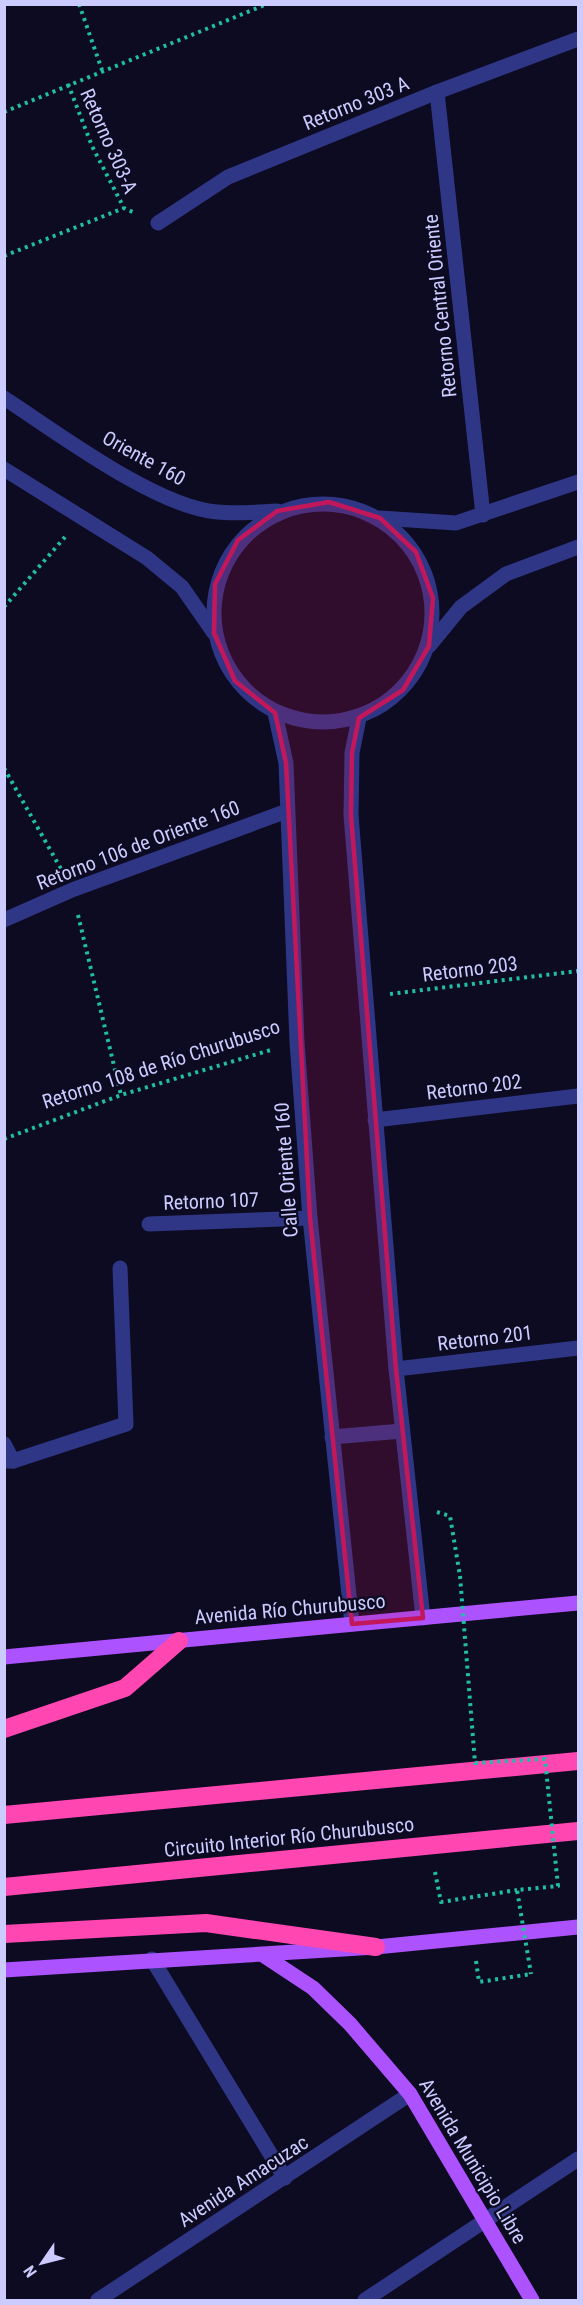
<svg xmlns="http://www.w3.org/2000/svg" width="583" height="2305" viewBox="0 0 583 2305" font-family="'Roboto Condensed',sans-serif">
	<rect width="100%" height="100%" fill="#0c0b22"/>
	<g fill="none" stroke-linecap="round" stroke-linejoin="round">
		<g stroke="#20bea5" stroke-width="4" stroke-dasharray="3 4.5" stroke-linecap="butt">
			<polyline points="79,4 102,70"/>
			<polyline points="68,84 92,146 124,208 135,213"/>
			<polyline points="4,112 267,4"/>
			<polyline points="4,256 124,208"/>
			<polyline points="4,607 65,537"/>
			<polyline points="4,768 61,869"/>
			<polyline points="78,915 121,1095"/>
			<polyline points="390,994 578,971"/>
			<polyline points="4,1139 121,1095 274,1049"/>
			<polyline points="437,1512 450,1516 460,1576"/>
			<polyline points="435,1872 441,1902 517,1890"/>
			<polyline points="476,1961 479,1982 531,1974"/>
		</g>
		<g stroke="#303686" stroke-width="15">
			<polyline points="437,92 483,515"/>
			<polyline points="158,223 228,177 437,92 578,39"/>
			<path d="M 4,398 C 58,433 156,507 217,512 C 236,514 257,512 277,511"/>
			<polyline points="4,469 147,558 182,587 214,633"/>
			<circle cx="323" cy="613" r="109"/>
			<polyline points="380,518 456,523 578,482"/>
			<polyline points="429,646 461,607 506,574 578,547"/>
			<polyline points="275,713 286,763 297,1042 310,1218 352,1624"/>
			<polyline points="359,718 352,753 351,815 396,1369 423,1618"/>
			<polyline points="4,920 72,890 287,811"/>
			<polyline points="375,1120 578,1096"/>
			<polyline points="149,1224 310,1218"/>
			<polyline points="396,1369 578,1348"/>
			<polyline points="332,1437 402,1431"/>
			<polyline points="4,1444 13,1461"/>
			<polyline points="4,1461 13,1461 126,1424 120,1268"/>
			<polyline points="152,1959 285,2178"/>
			<polyline points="98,2300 410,2094"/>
			<polyline points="365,2300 578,2159"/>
		</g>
		<g stroke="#ad52ff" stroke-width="15">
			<polyline points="4,1657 578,1603"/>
			<polyline points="263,1955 313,1988 350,2024 410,2094 532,2300"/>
			<polyline points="4,1970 376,1947 578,1927"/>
		</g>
		<g stroke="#ff46b1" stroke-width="18">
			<polyline points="4,1729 125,1688 179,1641"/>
			<polyline points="4,1815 578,1761"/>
			<polyline points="4,1887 578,1831"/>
			<polyline points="4,1934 206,1923 376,1947"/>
		</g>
		<polyline stroke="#20bea5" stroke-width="4" stroke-dasharray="3 4.5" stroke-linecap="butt" points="460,1576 475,1763 545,1759 558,1886 517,1890 531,1974"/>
	</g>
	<path fill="#c2185b" fill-opacity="0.2" stroke="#c2185b" stroke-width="4.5" stroke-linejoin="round" d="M 329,502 L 380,518 L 416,552 L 433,598 L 429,646 L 403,690 L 359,718 L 352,753 L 351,815 L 396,1369 L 423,1618 L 352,1624 L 310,1218 L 286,763 L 275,713 L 235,681 L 214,633 L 215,584 L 238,540 L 277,511 Z"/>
	<g text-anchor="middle" stroke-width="4.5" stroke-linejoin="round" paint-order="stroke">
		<g font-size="20" fill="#cccbff" stroke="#0c0b22">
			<text transform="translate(356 103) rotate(-22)" y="7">Retorno 303 A</text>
			<text transform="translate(109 141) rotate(66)" y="7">Retorno 303-A</text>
			<text transform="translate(440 306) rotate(-96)" y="7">Retorno Central Oriente</text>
			<text transform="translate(144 458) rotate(29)" y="7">Oriente 160</text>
			<text transform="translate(138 845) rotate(-21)" y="7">Retorno 106 de Oriente 160</text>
			<text transform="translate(470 969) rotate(-7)" y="7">Retorno 203</text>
			<text transform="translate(161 1064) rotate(-18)" y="7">Retorno 108 de Río Churubusco</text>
			<text transform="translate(474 1087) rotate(-7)" y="7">Retorno 202</text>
			<text transform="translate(286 1170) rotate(-94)" y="7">Calle Oriente 160</text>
			<text transform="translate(211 1201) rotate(-2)" y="7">Retorno 107</text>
			<text transform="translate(485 1338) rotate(-7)" y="7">Retorno 201</text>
			<text transform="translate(290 1609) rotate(-5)" y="7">Avenida Río Churubusco</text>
			<text transform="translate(289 1837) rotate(-6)" y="7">Circuito Interior Río Churubusco</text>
			<text transform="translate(473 2161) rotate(59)" y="7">Avenida Municipio Libre</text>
			<text transform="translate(243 2181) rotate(-33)" y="7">Avenida Amacuzac</text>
		</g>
	</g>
	<rect width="583" height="2305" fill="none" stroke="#cccbff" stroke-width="12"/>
	<g transform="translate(42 2263) rotate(235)" stroke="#0c0b22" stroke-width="4.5" paint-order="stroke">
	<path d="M0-4.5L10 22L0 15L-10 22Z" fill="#cccbff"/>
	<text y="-9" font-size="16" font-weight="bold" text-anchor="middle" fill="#cccbff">N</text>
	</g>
</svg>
